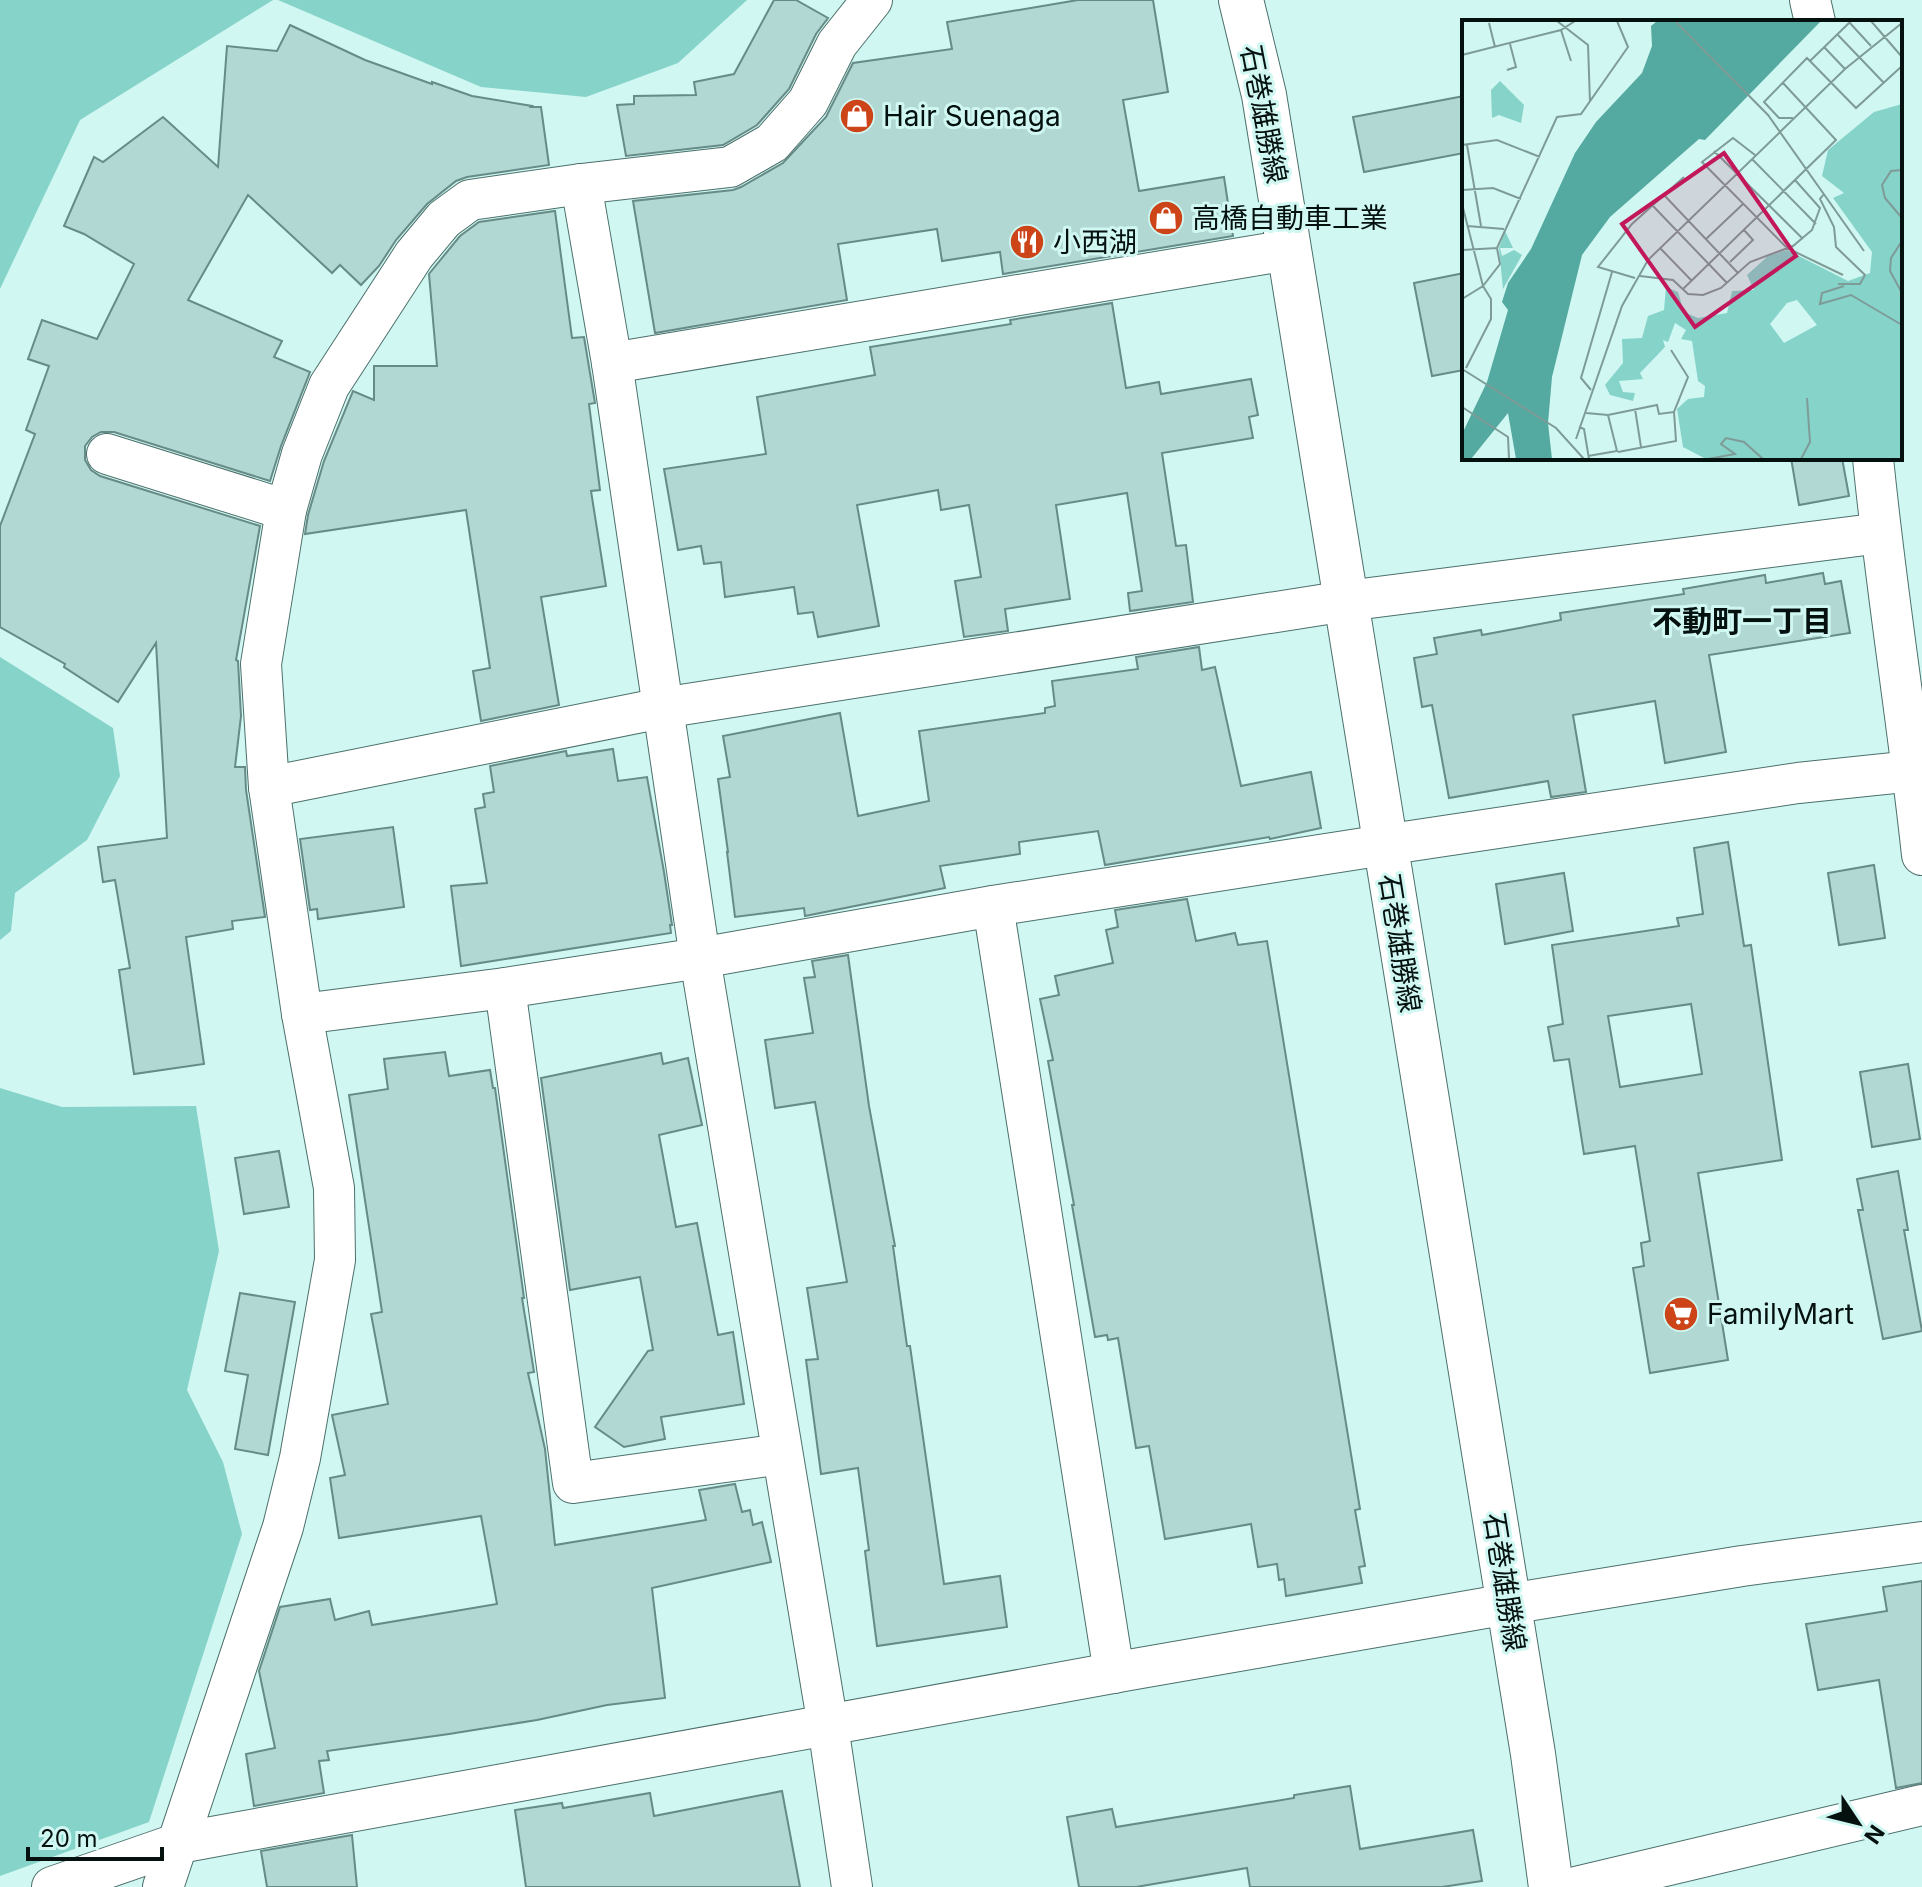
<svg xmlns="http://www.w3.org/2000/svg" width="1922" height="1887" viewBox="0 0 1922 1887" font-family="Inter,'Noto Sans JP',sans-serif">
	<rect width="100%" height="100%" fill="#d0f7f2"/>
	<g fill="#86d3ca">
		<polygon points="0,0 273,0 80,120 0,289"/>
		<polygon points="278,0 747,0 678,63 586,97 481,87"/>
		<polygon points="0,657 113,728 120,776 87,840 15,893 11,931 0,940"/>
		<polygon points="0,1088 62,1107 196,1106 219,1251 187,1390 223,1462 242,1534 149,1822 0,1876"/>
	</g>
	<g fill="#b2d8d3" stroke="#678b87" stroke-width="2" fill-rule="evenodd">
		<polygon points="774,0 796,0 828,18 816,34 789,89 757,125 723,145 626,156 617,105 634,104 634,96 696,95 694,82 734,74"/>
		<polygon points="1078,0 1153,0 1168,92 1123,100 1139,191 1224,177 1233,236 1003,274 1000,252 942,261 937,229 838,244 847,300 655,333 633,201 733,190 741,187 783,163 826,117 853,63 952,49 947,22"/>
		<polygon points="290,25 365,60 432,84 432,82 472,96 532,106 531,107 541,107 549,165 467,177 456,181 427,204 396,240 379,266 361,285 340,265 332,273 248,195 188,300 282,341 274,357 310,372 281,446 270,481 114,432 101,432 92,437 85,446 85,460 91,470 100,476 260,526 236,660 238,661 241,716 235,767 245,767 246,790 265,917 232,921 233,929 186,937 204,1064 134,1074 119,970 130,968 115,880 103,882 98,847 167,838 156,643 118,702 64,667 65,664 0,627 0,526 35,434 26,430 49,366 28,359 42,320 97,339 134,264 84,234 64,226 94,157 103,162 163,117 218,167 227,46 277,51"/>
		<polygon points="1464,96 1464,153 1364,172 1353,117"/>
		<polygon points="555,211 572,338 584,337 595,403 589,404 600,490 591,491 606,586 541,597 559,705 481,721 473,671 490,668 466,510 305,534 308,515 324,461 353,391 374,400 374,366 437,366 429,274 433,269 460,236 479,222"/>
		<polygon points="1464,273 1464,370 1432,376 1414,283"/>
		<polygon points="1112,303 1126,388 1159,382 1161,394 1251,379 1258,415 1249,417 1253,438 1162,453 1176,546 1186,545 1193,602 1130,611 1128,593 1142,591 1127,493 1056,505 1070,599 1005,609 1008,631 964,637 955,581 981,577 969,505 941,510 938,490 857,505 879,626 818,637 813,612 798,614 794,587 725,597 721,562 704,564 701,546 678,550 664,469 766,454 757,397 875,375 870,347 1011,324 1010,320"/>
		<polygon points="1791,458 1842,458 1849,496 1799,505"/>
		<polygon points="1823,573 1825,584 1841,581 1850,633 1709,655 1726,752 1665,763 1655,701 1573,715 1586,792 1551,797 1548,781 1449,798 1432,705 1422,707 1414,658 1437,654 1434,638 1481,630 1482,635 1561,620 1560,613 1684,594 1683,589 1765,575 1766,583"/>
		<polygon points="1199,647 1202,670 1215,667 1241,786 1311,772 1321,828 1270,839 1269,837 1105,865 1098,831 1019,842 1020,854 940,866 945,888 805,916 804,908 735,917 727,852 728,852 718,779 730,777 723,736 840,713 858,816 929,801 919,731 1045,713 1045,708 1055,706 1052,681 1138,669 1136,657"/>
		<polygon points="613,749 618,781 647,777 664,872 672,925 670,925 671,933 461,966 451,886 487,883 475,809 485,807 483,794 494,792 490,766 566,751 567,756"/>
		<polygon points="393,827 404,907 318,919 317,909 310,910 300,839"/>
		<path d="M 1728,842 L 1744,946 L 1751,945 L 1782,1160 L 1698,1173 L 1728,1360 L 1650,1373 L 1633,1268 L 1644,1266 L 1641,1243 L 1650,1241 L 1635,1146 L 1584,1154 L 1569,1059 L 1554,1061 L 1548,1027 L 1563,1024 L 1552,945 L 1679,926 L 1677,918 L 1703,914 L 1694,848 ZM 1691,1004 L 1702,1074 L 1620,1087 L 1608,1016 Z"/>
		<polygon points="1874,865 1885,938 1839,945 1828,873"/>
		<polygon points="1564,873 1573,931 1505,944 1496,884"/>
		<polygon points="1187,899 1196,941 1235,933 1238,945 1267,941 1360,1509 1355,1510 1365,1566 1359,1567 1362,1583 1286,1596 1284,1579 1279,1580 1277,1564 1258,1567 1251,1524 1165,1539 1149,1446 1136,1448 1118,1338 1108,1340 1107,1335 1095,1337 1072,1205 1074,1205 1048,1061 1053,1060 1040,999 1059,995 1055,976 1113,963 1106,930 1118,927 1115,910"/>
		<polygon points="848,955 869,1106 895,1246 893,1246 907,1346 910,1346 944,1584 1000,1576 1007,1627 877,1646 865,1551 869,1550 858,1468 821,1474 806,1360 818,1359 807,1288 847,1282 815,1102 775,1108 765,1040 813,1033 804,978 815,977 812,961"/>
		<polygon points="445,1052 449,1076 490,1070 493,1088 495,1088 524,1298 522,1298 534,1372 528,1373 545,1449 555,1545 706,1520 699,1490 735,1484 742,1512 750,1510 753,1525 762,1522 771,1562 652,1588 665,1698 607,1705 537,1720 449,1734 327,1751 329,1760 319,1761 324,1793 254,1806 246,1754 275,1748 259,1671 280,1607 330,1599 335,1620 369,1611 372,1625 497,1604 481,1516 339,1538 330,1478 345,1475 332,1415 388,1404 371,1314 382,1312 349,1095 388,1089 384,1059"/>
		<polygon points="661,1053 663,1064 688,1058 702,1125 659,1135 676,1227 697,1223 718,1335 733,1332 744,1404 661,1417 665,1439 624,1447 595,1427 648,1351 653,1350 640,1277 570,1290 541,1078"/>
		<polygon points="1908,1064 1920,1139 1872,1147 1860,1072"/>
		<polygon points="279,1151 289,1207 244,1214 235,1158"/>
		<polygon points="1898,1171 1908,1230 1904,1230 1922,1331 1883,1339 1858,1210 1863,1210 1857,1179"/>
		<polygon points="240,1293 295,1302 268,1455 235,1449 248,1375 225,1371"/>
		<polygon points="1922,1581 1922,1783 1896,1788 1879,1680 1818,1690 1806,1624 1887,1611 1883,1587"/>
		<polygon points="1350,1786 1360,1849 1473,1830 1482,1881 1442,1887 1250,1887 1247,1868 1136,1887 1079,1887 1067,1817 1112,1809 1116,1827 1294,1798 1294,1795"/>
		<polygon points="782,1791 800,1887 526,1887 515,1810 562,1803 563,1808 650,1793 654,1816"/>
		<polygon points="352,1835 357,1887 267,1887 261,1851"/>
	</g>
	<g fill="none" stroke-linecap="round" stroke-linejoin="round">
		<g stroke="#4c706b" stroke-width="42">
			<g id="minor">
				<polyline points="1810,0 1815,22"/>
				<polyline points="581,184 612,363 700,958 828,1726 852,1887"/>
				<polyline points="612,363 1288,250"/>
				<polyline points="107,454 286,510"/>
				<path d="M 1873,458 C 1886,591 1908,723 1922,855"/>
				<polyline points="269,787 662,708 1346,601 1881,533"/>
				<polyline points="993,906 1114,1673"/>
				<polyline points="505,988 573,1483 782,1454"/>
				<polyline points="302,1014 505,988 700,958 993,906 1384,845 1798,783 1913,771"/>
				<polyline points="52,1887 179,1843 1129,1670 1508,1604 1742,1566 1922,1542"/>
				<polyline points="163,1887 283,1527 300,1458 335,1260 334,1188 302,1014 269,787 261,664 286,510 302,454 329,386 414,255 444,219 470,200 581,184 730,167 772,143 808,102 837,44 872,0"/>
				<polyline points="1576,1887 1922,1805"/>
			</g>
		</g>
		<g stroke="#4c706b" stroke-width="46">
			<polyline id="secondary" points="1241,0 1264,95 1533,1754 1551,1887"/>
		</g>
		<use href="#minor" stroke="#fff" stroke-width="40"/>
		<use href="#secondary" stroke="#fff" stroke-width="44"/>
	</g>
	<defs>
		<g id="shop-disc" transform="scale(1.8)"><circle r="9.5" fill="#cc4418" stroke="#d0f7f2"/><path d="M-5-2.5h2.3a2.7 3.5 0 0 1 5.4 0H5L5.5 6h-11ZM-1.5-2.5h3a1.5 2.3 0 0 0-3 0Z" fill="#fff"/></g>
		<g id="restaurant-disc" transform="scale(1.8)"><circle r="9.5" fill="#cc4418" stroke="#d0f7f2"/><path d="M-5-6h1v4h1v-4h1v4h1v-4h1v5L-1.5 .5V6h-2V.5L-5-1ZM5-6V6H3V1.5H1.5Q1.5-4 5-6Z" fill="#fff"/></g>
		<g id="supermarket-disc" transform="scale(1.8)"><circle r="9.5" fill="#cc4418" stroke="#d0f7f2"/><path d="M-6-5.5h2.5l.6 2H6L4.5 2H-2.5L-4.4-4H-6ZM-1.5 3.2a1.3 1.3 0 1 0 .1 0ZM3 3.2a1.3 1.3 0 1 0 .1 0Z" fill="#fff"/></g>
	</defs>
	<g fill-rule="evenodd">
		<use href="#shop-disc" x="857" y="116"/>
		<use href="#shop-disc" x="1166" y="218"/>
		<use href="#restaurant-disc" x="1027" y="242"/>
		<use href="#supermarket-disc" x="1681" y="1314"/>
	</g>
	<g text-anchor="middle" stroke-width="6" stroke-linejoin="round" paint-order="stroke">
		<g font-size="28" fill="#04110f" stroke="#d0f7f2">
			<text transform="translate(1264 114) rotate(79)" y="10">石巻雄勝線</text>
			<text transform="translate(1400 943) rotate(81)" y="10">石巻雄勝線</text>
			<text transform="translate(1505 1582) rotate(81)" y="10">石巻雄勝線</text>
		</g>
		<g font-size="28" fill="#04110f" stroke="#d0f7f2" text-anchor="start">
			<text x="883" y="126">Hair Suenaga</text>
			<text x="1192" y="228">高橋自動車工業</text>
			<text x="1053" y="252">小西湖</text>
			<text x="1707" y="1324">FamilyMart</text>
		</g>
		<g font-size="30" font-weight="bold" fill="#04110f" stroke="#d0f7f2">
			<text x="1742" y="632">不動町一丁目</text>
		</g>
	</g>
	<g transform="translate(1462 20)">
		<rect width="440" height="440" fill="#d0f7f2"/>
		<path d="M 38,61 L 62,85 L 59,103 L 37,95 L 30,98 L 29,70 ZM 440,84 L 440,439 L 244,439 L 221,427 L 215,389 L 226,379 L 242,377 L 243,366 L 236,361 L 230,321 L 219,319 L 224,310 L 213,303 L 206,322 L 201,320 L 203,327 L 178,353 L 181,359 L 157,361 L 161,372 L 173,373 L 171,381 L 148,375 L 143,365 L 161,343 L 160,319 L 180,318 L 186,296 L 202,290 L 204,267 L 216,272 L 222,292 L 236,298 L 265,293 L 270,271 L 292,270 L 285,255 L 306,236 L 325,230 L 386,261 L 408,253 L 410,232 L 371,178 L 382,173 L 360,156 L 366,130 L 412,92 ZM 335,280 L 355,305 L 322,323 L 308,304 L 325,283 ZM 43,211 L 51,228 L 38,228 L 40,236 L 52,230 L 60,235 L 41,269 L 37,228 Z" fill="#86d3ca" fill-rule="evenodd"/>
		<path d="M 195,1 L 359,1 L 243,120 L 237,119 L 148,197 L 120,235 L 90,357 L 86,403 L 90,439 L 54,439 L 46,393 L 9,439 L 0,439 L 0,414 L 25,362 L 46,290 L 40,282 L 46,263 L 69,229 L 113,133 L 134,102 L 180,53 L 190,26 L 189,6 Z" fill="#54a9a0"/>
		<path fill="none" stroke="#7e9b97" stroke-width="2" d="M 95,1 L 126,25 L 128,82M 213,1 L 306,95 L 402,231M 409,1 L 440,37M 387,2 L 409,26M 27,3 L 33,27M 99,10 L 109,41M 375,14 L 422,63M 362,27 L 383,49M 0,35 L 99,10 L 113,1M 348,41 L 389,1M 45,50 L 54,47 L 48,24M 331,98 L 317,98 L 302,82 L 345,38 L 394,88 L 440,46M 0,125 L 35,120 L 78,137M 5,125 L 19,206M 252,131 L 341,219M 293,135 L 271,118 L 240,142 L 325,228 L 381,255M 290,139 L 354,204M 440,150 L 429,151 L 420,165 L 423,178 L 440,198M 0,170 L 31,168 L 59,179M 362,174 L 358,179 L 372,207 L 374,227 L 403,255 L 398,264 L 376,264M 202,175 L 276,253M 0,184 L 21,266 L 0,279M 191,186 L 265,263M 5,206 L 42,209M 244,219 L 281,184M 440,221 L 429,238 L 428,251 L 440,273M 35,228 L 95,97 L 119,94 L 166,27 L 155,1M 198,228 L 229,260M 0,230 L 35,228 L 38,244 L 21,266 L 29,279 L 29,299 L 4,348M 268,242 L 291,220 L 282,210M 178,256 L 211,260 L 226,274 L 241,275 L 259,268 L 288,242 L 331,226 L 350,210 L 358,188 L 333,160M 173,258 L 136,247 L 170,204 L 222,157M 382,266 L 360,273 L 358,284 L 389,275 L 440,305M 221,269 L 374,120 L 321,63M 0,349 L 94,408 L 122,439M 129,370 L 119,358 L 150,252M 0,387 L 46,417 L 47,439M 173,389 L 179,427M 124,393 L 146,395 L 195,385 L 197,394 L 212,392M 117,407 L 122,409 L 127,439M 114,419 L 160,286 L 186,240 L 383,49 L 440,3M 156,432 L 214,421 L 212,392 L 226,357 L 209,330M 126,436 L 155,431 L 146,395M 246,439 L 273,434 L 259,424 L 264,418 L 282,422 L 301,439M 339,439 L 348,422 L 345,378"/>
		<path fill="#c2185b" fill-opacity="0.15" stroke="#c2185b" stroke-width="4" d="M 262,133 L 334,236 L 233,307 L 160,204 Z"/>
		<rect width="440" height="440" fill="none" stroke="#04110f" stroke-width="4"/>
	</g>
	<g transform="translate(1858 1823) rotate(125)" stroke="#d0f7f2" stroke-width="6" paint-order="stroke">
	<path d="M0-6L14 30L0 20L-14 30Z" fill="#04110f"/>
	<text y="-12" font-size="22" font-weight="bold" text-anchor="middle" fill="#04110f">N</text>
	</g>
	<path d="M28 1847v12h134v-12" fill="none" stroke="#04110f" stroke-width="4"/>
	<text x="40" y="1847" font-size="24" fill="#04110f" stroke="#d0f7f2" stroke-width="6" paint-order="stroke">20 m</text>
</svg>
